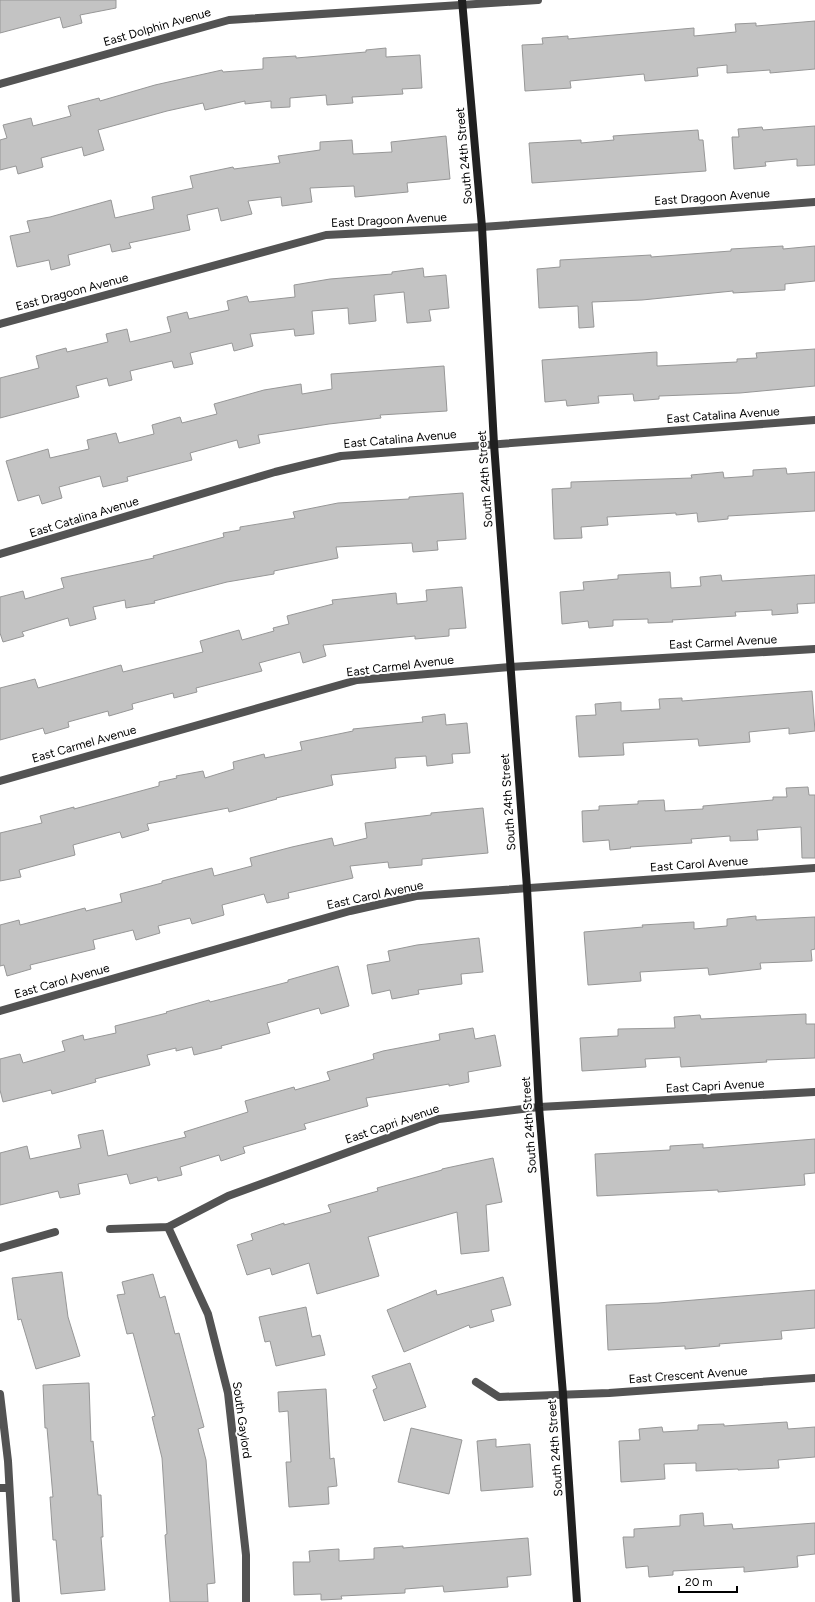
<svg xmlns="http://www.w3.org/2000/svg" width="815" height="1602" viewBox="0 0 815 1602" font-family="Figtree,sans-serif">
	<rect width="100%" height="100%" fill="#fff"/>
	<g fill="#c3c3c3" stroke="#979797">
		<polygon points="0,0 116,0 116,8 80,15 82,23 63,28 60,17 0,33"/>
		<polygon points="815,21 815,69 770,73 770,70 727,73 727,65 697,68 698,76 645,81 644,74 570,81 571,88 525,91 522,45 543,44 542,38 568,36 568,39 694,28 694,36 736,32 735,24 756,23 756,26"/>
		<polygon points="386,48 386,57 420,55 422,88 402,89 403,94 352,97 353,103 327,105 326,95 290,98 290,107 271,108 271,101 245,104 245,101 205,110 203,103 167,111 98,130 104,150 84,156 82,147 41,158 43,167 18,174 16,166 0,170 0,140 7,138 3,125 31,118 33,126 71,116 68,106 99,98 100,101 155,85 222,70 223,72 263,69 263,58 296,56 296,58 366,52 366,50"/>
		<polygon points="815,126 815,165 797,166 797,159 765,162 766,166 734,169 732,137 739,137 738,129 762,127 763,130"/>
		<polygon points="698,130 699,140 703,140 706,171 532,183 529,143 581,140 581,143 614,140 613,136"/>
		<polygon points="446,136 450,179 407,183 408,192 355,197 354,186 310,188 312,202 282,206 281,197 248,201 252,214 221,221 218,208 187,215 190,230 129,243 131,248 112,252 110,244 68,255 70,265 51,270 49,260 17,267 10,236 30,232 27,221 50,217 111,200 115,218 154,209 152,197 193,188 190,176 233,167 234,169 280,163 278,156 320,150 320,142 352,140 353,154 392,152 391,142"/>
		<polygon points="783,246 783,249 815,246 815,281 785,284 785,290 733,293 733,291 642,300 592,302 594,327 579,328 578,306 539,308 537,269 560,267 560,260 651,255 651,257 731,251 731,249"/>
		<polygon points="423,268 424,277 446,275 449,308 429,310 431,321 407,323 404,292 374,295 376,321 349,324 348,308 312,311 314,334 295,336 294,329 250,334 253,346 234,351 232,343 190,353 193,364 174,368 172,361 130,371 132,380 109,386 107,378 76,386 79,397 0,418 0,378 39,368 36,356 66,348 67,352 108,342 106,334 127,329 130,342 171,332 167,317 187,312 189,319 229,310 227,301 247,296 249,302 295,297 294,285 330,279 392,274 392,272"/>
		<polygon points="815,349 815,386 740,393 659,396 659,399 634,401 633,394 598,396 599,403 567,406 566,400 545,402 542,360 657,352 657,366 737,362 737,359 757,358 756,353"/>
		<polygon points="444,366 447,411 380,415 381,418 329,424 258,435 260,443 239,448 237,440 190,453 192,460 127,477 128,481 103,487 100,476 59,487 62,498 42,504 39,495 18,501 6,461 48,449 50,458 89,449 87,440 116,433 119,443 154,434 152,425 180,417 182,423 217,414 214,404 264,390 301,384 302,394 332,389 331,374"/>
		<polygon points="786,468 787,474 815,472 815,511 728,516 728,519 698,522 697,513 676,515 676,513 607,517 608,525 581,527 582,538 554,539 552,489 571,488 571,482 692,478 691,475 723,472 724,478 753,476 753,470"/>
		<polygon points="463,493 466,539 437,541 438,550 413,552 412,543 336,547 338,558 274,571 274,574 227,582 154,601 155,603 126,608 125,600 93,607 96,619 70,626 68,618 22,632 24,636 3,642 0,633 0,597 23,591 25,599 64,588 61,578 154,558 153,556 224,537 223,533 240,530 240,527 295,518 293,512 338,503 409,499 409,497"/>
		<polygon points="670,572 671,588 701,586 700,577 721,575 722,581 815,575 815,603 797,604 798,613 772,615 772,610 735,612 736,616 672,620 673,622 648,623 648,619 613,620 613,626 589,628 588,621 562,624 560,592 584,590 583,582 618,579 618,575"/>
		<polygon points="462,587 466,628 449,629 449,636 415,639 415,636 323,645 326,656 303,663 300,652 259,663 262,671 196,688 197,692 174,698 173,693 132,704 133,709 109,716 108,711 68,722 69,727 45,734 43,728 0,740 0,688 35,679 38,688 121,665 123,672 203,652 200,641 239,630 242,640 274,631 273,628 289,624 287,616 333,604 332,600 396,593 397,604 427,601 426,590"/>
		<polygon points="812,691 815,731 789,734 789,728 749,732 750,742 699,746 698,739 623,743 624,755 579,757 576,716 596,715 595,704 621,702 621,711 660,709 659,699 682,698 682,701"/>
		<polygon points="445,714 446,725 467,723 470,753 452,754 453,763 427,766 426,756 395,758 396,768 331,775 333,785 276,798 277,799 229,812 228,808 147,824 149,830 122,838 120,832 73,845 75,855 19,870 21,877 0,881 0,833 42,823 40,816 74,807 74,809 159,786 159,782 177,778 176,776 203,771 205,778 234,769 233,762 264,754 265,758 302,750 300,742 353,731 353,729 423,722 422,717"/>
		<polygon points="808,787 809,795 815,795 815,858 802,858 801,827 757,830 758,840 730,841 730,836 691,839 692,843 630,847 631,848 610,850 609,840 583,842 582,811 599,810 599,806 638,804 638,801 664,800 665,811 703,809 703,806 773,800 773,797 787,797 786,788"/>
		<polygon points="483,808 488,853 422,859 422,865 389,868 388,862 350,866 353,878 288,893 289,898 267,903 264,894 222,905 224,915 192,924 190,918 158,926 160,933 136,940 133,930 93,940 95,949 30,965 31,969 7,976 4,965 0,966 0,925 19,920 20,925 85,908 86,911 122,902 120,894 162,883 162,881 212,868 214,876 252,866 250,858 292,847 332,838 334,846 367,838 365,823 431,815 431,813"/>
		<polygon points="756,916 756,920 815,917 815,949 811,950 812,961 760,963 761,969 709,975 708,968 640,972 641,981 588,985 584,932 643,927 642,925 694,922 694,929 727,926 727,919"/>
		<polygon points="479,938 483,972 461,974 462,984 418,990 419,994 392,999 390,990 372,994 367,965 390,961 388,951 417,945"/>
		<polygon points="338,966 349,1006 321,1014 319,1008 267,1023 270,1033 221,1046 222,1048 194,1055 192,1047 176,1051 176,1048 147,1055 150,1065 95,1079 96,1082 52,1094 51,1090 3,1102 0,1090 0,1059 20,1054 23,1063 65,1051 62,1041 83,1035 84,1040 116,1033 115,1026 167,1013 166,1012 209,1000 210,1002 288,982 288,980"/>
		<polygon points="806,1014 806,1024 815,1024 815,1058 766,1060 767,1062 681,1067 680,1057 645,1059 646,1067 582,1071 580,1038 618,1036 618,1029 675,1028 674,1017 700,1015 701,1019"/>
		<polygon points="473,1028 475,1039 495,1035 501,1066 468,1072 469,1082 449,1086 449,1084 366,1098 368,1106 304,1124 306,1129 243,1147 245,1153 221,1161 219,1155 180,1167 182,1175 158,1181 157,1177 130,1184 127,1174 78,1184 80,1194 60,1198 58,1191 0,1205 0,1153 27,1146 30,1159 81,1148 78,1135 103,1130 108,1156 186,1137 184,1132 248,1112 245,1101 294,1087 295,1090 330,1080 327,1072 374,1059 373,1054 383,1051 440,1040 439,1034"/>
		<polygon points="815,1139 815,1173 804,1174 805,1185 718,1192 718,1190 597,1196 595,1154 670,1150 670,1146 703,1144 703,1148"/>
		<polygon points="493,1158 502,1202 486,1205 489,1251 461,1254 457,1212 368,1237 379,1276 317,1294 309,1263 272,1275 270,1268 247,1275 237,1245 253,1240 251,1234 284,1223 284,1225 331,1212 328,1205 378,1191 377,1188 442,1170 442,1169"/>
		<polygon points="62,1272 68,1317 80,1356 36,1369 21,1319 18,1320 12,1278"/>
		<polygon points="153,1274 160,1298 165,1296 175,1334 179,1333 204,1427 198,1429 206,1460 215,1583 207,1584 208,1602 170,1602 165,1535 167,1534 162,1458 152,1417 155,1416 133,1333 127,1334 117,1295 125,1294 122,1282"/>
		<polygon points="503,1277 511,1305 491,1310 494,1321 470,1328 469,1325 404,1352 387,1310 436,1290 437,1295"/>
		<polygon points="815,1290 815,1328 781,1331 782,1339 719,1344 720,1346 685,1349 685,1346 608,1350 606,1305 658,1303"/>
		<polygon points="306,1307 312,1337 320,1335 325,1355 276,1366 270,1341 265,1342 259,1317"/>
		<polygon points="410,1363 426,1407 384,1421 373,1390 377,1388 372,1376"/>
		<polygon points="89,1383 91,1442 93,1441 98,1495 101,1495 103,1537 101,1537 105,1590 61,1594 56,1540 53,1540 50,1497 53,1497 47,1428 45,1428 43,1385"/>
		<polygon points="326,1389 330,1459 334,1458 337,1486 328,1487 329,1504 289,1507 286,1462 291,1462 288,1411 279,1412 278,1392"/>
		<polygon points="787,1422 788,1429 815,1427 815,1457 778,1460 779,1468 738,1470 738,1469 696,1471 696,1463 664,1464 665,1479 621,1482 619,1441 640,1440 639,1429 662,1427 663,1432 698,1430 698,1425 724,1424 724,1426"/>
		<polygon points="411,1428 462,1440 449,1494 398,1482"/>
		<polygon points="496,1439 496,1447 530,1444 533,1487 481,1491 477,1441"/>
		<polygon points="703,1513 704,1526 732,1524 733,1529 815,1523 815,1554 797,1556 798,1567 744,1572 744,1567 673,1571 673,1575 649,1577 648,1566 626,1568 623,1537 634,1537 634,1529 680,1526 680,1515"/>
		<polygon points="528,1538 531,1575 507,1577 508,1587 444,1592 443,1586 405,1589 405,1593 341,1596 342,1599 321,1600 321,1594 294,1595 293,1562 310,1562 309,1551 339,1549 339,1561 374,1559 374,1548 403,1546 403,1548"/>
	</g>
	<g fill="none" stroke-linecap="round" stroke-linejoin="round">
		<g stroke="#535353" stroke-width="8">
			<polyline points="0,1248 55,1232"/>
			<polyline points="0,1394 8,1461 16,1602"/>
			<polyline points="0,1488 9,1488"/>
		</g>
		<g stroke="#535353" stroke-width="8">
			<polyline points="0,84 229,20 538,0"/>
			<polyline points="0,324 326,235 482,227 815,202"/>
			<polyline points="0,554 275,472 341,456 815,420"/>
			<polyline points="0,781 357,680 510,667 815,649"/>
			<polyline points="0,1011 350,911 416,896 815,868"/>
			<polyline points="168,1227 208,1314 228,1393 246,1555 246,1602"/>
			<polyline points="110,1229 168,1227 228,1196 439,1119 539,1107 815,1092"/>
			<polyline points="476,1382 499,1397 609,1393 815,1378"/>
		</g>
		<polyline stroke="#202020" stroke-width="8" points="462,0 482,227 494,444 527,888 539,1107 563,1394 577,1602"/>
	</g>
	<g text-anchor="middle" stroke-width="4" stroke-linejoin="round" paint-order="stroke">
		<g font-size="12" fill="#000" stroke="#fff">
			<text transform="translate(157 27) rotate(-16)" y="4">East Dolphin Avenue</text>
			<text transform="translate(464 156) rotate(-95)" y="4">South 24th Street</text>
			<text transform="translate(712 197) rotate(-4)" y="4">East Dragoon Avenue</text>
			<text transform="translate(389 220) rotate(-3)" y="4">East Dragoon Avenue</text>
			<text transform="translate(72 292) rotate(-15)" y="4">East Dragoon Avenue</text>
			<text transform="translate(723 415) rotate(-4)" y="4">East Catalina Avenue</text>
			<text transform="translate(400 439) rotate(-5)" y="4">East Catalina Avenue</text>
			<text transform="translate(485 479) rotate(-94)" y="4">South 24th Street</text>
			<text transform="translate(84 517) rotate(-17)" y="4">East Catalina Avenue</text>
			<text transform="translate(723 642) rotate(-3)" y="4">East Carmel Avenue</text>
			<text transform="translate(400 666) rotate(-7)" y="4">East Carmel Avenue</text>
			<text transform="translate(84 744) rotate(-16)" y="4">East Carmel Avenue</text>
			<text transform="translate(508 802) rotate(-94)" y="4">South 24th Street</text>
			<text transform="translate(699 864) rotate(-4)" y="4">East Carol Avenue</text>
			<text transform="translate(375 895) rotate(-12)" y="4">East Carol Avenue</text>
			<text transform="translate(62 981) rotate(-16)" y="4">East Carol Avenue</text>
			<text transform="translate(715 1086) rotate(-3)" y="4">East Capri Avenue</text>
			<text transform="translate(392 1124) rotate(-19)" y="4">East Capri Avenue</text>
			<text transform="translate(529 1125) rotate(-94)" y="4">South 24th Street</text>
			<text transform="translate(688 1375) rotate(-4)" y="4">East Crescent Avenue</text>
			<text transform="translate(242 1420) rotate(82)" y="4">South Gaylord</text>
			<text transform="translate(555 1448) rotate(-94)" y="4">South 24th Street</text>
		</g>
	</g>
	<path d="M679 1586v6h58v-6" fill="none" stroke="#000000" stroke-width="2"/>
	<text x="685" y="1586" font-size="12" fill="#000000" stroke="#ffffff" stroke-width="3" paint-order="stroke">20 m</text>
</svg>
